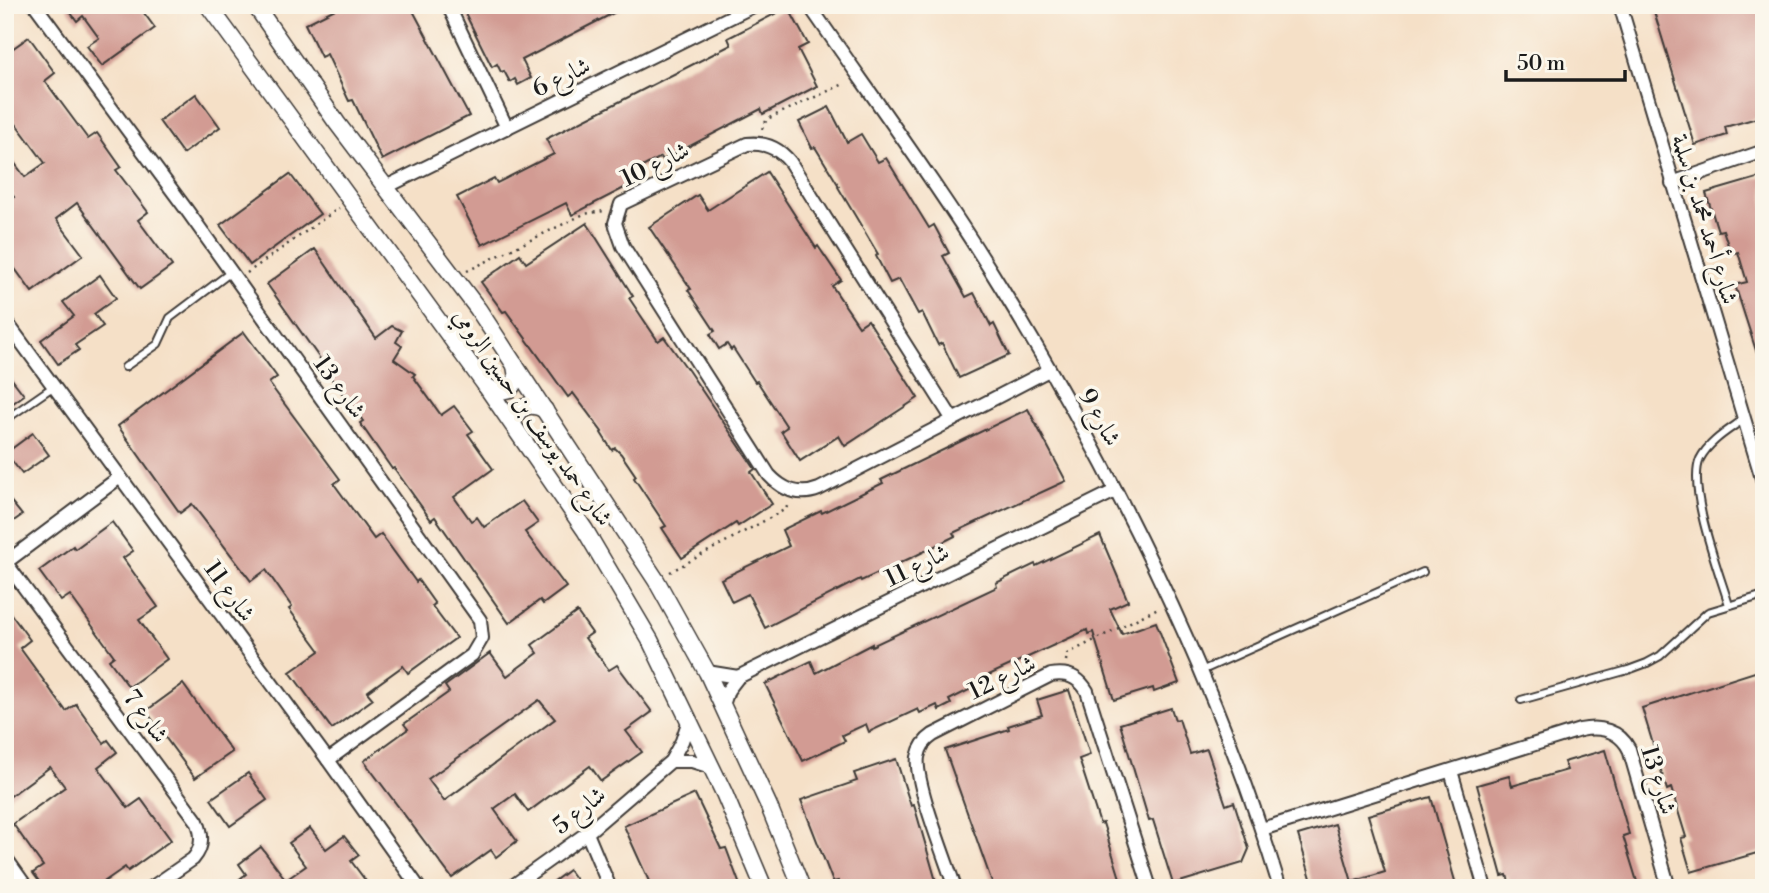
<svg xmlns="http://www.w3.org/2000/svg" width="1769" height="893" viewBox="0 0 1769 893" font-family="'Libre Bodoni',Amiri,serif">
	<rect width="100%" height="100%" fill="#fbf7ec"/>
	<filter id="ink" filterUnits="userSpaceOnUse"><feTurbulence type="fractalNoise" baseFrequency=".0143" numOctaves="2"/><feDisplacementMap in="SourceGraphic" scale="14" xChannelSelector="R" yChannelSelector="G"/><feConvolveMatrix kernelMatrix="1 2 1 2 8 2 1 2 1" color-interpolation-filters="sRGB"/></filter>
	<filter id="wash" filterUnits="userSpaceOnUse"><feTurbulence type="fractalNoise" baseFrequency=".00686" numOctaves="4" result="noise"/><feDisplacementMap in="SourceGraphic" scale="28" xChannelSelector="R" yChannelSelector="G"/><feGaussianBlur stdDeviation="1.57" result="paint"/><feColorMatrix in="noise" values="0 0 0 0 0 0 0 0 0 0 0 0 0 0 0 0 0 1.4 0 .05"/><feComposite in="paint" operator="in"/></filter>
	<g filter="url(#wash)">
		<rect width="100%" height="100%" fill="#f5e0c7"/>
		<g id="blocks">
			<g fill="#d29b93" fill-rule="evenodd">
				<polygon points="65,5 138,5 155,28 102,66 87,46 99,38 83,16 77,21"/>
				<polygon points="343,5 410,5 469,116 382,160 353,100 349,101 327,54 321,57 305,24"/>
				<polygon points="470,5 629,5 522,60 531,78 518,85 515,79 510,82 504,71 501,72 497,64 492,67 463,9"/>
				<polygon points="1652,5 1764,5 1764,35 1760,37 1764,50 1764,116 1725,127 1727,135 1695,145"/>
				<polygon points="788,7 808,44 798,49 817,86 763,114 761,109 663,160 661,157 629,174 634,183 572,215 566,203 482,245 457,197 494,178 497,183 554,154 546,139 731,45 728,38"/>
				<polygon points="29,37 55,73 45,81 88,139 97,133 121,167 116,170 148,212 138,220 172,266 140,289 77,203 56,219 83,255 32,292 5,255 5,203 14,197 5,185 5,150 25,177 45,163 5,109 5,54"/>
				<polygon points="196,94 220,127 183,154 159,121"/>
				<polygon points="829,107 847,142 861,134 878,162 886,158 929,228 934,225 949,253 943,256 966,297 974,293 991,326 994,324 1009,355 959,378 942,343 938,345 922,312 918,314 899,279 890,283 876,256 878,254 838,187 839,186 815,147 812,148 799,122"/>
				<polygon points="767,172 816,248 818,246 841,280 832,286 859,326 868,320 918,398 845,446 839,436 800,461 781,431 787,427 757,381 755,382 733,348 731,350 727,344 719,349 710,334 715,331 688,290 691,289 649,227 698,195 708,210"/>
				<polygon points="290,174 320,214 250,265 220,225"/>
				<polygon points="1764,176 1764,363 1760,363 1735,285 1747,282 1738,252 1731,254 1723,230 1718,231 1706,193"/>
				<polygon points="587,223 633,296 629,298 658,341 664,337 688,370 755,469 751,472 772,504 738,526 736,523 682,558 662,528 666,526 634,478 636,476 621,454 615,448 612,450 601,433 602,432 573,393 568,397 506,311 503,312 481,282 520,254 526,263"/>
				<polygon points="315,249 376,338 392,326 402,331 396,342 402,346 394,359 415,374 413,376 441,415 454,406 473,431 468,434 493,469 454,497 471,521 477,517 484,527 522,501 538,523 525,532 566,587 543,604 540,600 509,623 435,517 431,520 394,468 392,469 360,423 363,421 328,374 330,373 267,284"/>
				<polygon points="100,275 116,298 94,314 103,326 75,345 79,350 58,364 41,340 74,316 63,302"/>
				<polygon points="244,332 277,377 269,383 340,479 334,484 374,539 381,534 416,582 418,580 435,604 432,606 456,638 408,673 403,666 367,692 373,699 332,729 290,672 320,651 289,609 292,607 266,570 251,581 192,504 180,513 118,426"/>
				<polygon points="5,370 24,395 5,409"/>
				<polygon points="1028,409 1066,481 953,533 955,536 917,555 861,581 860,579 765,628 748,594 732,602 721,579 789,546 782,530 821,511 822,513 883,483 881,480"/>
				<polygon points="33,433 49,455 22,474 6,453"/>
				<polygon points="5,494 22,515 5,527"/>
				<polygon points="112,522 133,551 123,558 158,607 139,620 167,659 129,687 109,660 114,656 70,595 61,601 39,571 73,546 75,549"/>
				<polygon points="1100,535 1128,601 1110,609 1122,634 1156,622 1179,683 1154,692 1153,688 1114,700 1093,632 1088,634 1087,630 967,685 969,690 949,700 951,704 939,710 937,705 920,713 918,709 869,732 866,724 842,735 845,741 803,761 765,684 811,661 816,673 872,644 872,646 997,587 996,583 1035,564 1036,566"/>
				<polygon points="5,606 30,640 20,648 66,711 76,704 104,743 108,740 117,752 98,767 128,808 141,799 171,840 128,871 125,867 95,888 44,888 33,873 43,866 13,824 65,787 50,767 5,800"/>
				<path d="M 577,612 L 592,633 L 585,638 L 609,670 L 617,665 L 652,712 L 626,731 L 642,752 L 601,781 L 590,766 L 528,812 L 515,794 L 494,809 L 517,841 L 496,857 L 491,850 L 452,878 L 364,761 L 408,729 L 404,724 L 449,692 L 445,686 L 490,653 L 507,676 L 538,653 L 532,645 ZM 539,700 L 555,719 L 444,801 L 428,779 Z"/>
				<polygon points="1764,669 1764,851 1691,872 1681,838 1686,837 1671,788 1667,790 1642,708"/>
				<polygon points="183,684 232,752 195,778 146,711"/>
				<polygon points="1069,690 1090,755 1079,759 1100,824 1103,823 1123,888 994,888 945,750 1009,729 1008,726 1042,715 1037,700"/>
				<polygon points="1171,708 1175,720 1179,719 1190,754 1207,749 1226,805 1234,802 1249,849 1243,863 1173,884 1153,820 1149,821 1120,724"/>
				<polygon points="1605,750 1629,834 1623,836 1639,888 1511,888 1507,875 1502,876 1477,785 1509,776 1512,786 1567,770 1564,762"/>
				<polygon points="896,759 911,806 914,805 938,888 840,888 838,881 833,882 801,800 857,781 854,773"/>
				<polygon points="248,773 267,800 230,826 211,799"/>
				<polygon points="695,794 721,849 726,848 741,888 652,888 624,826"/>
				<polygon points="1431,797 1457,888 1314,888 1298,835 1335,824 1352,882 1385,872 1368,815"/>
				<polygon points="310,828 326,849 344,836 359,855 351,861 371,888 228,888 246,874 239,864 261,847 286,880 306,866 289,843"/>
				<polygon points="569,870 582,888 545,888"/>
			</g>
		</g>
	</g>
	<g filter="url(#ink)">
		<use href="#blocks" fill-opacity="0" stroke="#3d3936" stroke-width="2"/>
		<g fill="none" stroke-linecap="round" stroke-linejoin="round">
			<g stroke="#3d3936" stroke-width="10">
				<g id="service">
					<polyline points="125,367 158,344 170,318 231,272"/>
					<polyline points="5,420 54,386"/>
					<path d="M 1729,605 C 1719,572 1687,488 1700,459 C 1709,441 1729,430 1744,419"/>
					<polyline points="1201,671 1423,572"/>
					<polyline points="1521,700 1628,670 1647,663 1660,656 1708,612 1764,595"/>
				</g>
			</g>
			<g stroke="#3d3936" stroke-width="16">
				<g id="minor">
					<polyline points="35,5 186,209 480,620 482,638 472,655 328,760"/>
					<polyline points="448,5 507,128"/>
					<path d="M 809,5 C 874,99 943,192 1002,289 C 1117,477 1216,677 1280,888"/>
					<polyline points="1620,5 1764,485"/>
					<polyline points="1672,183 1764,151"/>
					<polyline points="386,187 755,5"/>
					<polyline points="5,320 328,760 419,888"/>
					<path d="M 953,420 L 790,162 C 779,148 765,142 747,144 L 621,204 L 615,223 L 623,246 L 769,475 C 783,490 799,497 819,489 L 1049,370"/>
					<polyline points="5,563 120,477"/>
					<path d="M 6,563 L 197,821 C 203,835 203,848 193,859 L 151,888"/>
					<polyline points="707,672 738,677"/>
					<polyline points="723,705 728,690 738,677 1115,491"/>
					<polyline points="671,761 692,761 711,767"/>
					<polyline points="1451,771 1485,888"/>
					<path d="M 1262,829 L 1580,730 C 1600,726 1619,730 1629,749 L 1669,888"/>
					<polyline points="587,833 610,888"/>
					<polyline points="5,857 27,888"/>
					<polyline points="510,888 587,833 671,761 682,741 689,720"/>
					<path d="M 955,888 C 946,860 914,781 918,757 C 920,747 924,741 933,735 L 1051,675 C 1067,672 1079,677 1087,691 L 1150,888"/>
				</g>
			</g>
			<g stroke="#3d3936" stroke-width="19">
				<g id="tertiary">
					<polyline points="208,5 486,386 585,530 650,640 724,793 764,888"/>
					<polyline points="255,5 337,123 478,309 656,580 707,672 768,804 802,888"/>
					<polyline points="486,386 497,392 510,389 517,378 515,365"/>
					<path d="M 513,424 C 516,407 530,401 545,410"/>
				</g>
			</g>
			<g stroke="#3d3936" stroke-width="2.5" stroke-dasharray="2 5" stroke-linecap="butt">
				<polyline points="762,129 767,119 846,83"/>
				<polyline points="467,271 584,214 604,211"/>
				<polyline points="247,273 339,208"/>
				<polyline points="670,572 786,509 788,504"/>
				<polyline points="1066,661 1067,654 1158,608"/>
			</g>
			<use href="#service" stroke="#fff" stroke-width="6"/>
			<use href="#minor" stroke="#fff" stroke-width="12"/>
			<use href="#tertiary" stroke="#fff" stroke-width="16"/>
		</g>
	</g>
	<g text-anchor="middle" stroke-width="7" stroke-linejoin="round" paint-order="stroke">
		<g font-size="24" fill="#1c1c1c" stroke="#fbf7ec">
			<text transform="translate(561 77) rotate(-26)" y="8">شارع 6</text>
			<text transform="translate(655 164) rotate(-26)" y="8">شارع 10</text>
			<text transform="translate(1705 219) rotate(73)" y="8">شارع أحمد محمد بن سلمة</text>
			<text transform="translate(340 387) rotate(54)" y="8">شارع 13</text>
			<text transform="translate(533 417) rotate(55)" y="8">شارع حمد يوسف بن حسين الرومي</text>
			<text transform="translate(1100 417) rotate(61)" y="8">شارع 9</text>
			<text transform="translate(917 565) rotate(-26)" y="8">شارع 11</text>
			<text transform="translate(230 591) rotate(54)" y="8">شارع 11</text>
			<text transform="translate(1002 677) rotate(-26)" y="8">شارع 12</text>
			<text transform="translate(146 716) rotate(54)" y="8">شارع 7</text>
			<text transform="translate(1659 780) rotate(73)" y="8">شارع 13</text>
			<text transform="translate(579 810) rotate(-39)" y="8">شارع 5</text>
		</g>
	</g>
	<rect width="1769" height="893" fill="none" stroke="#fbf7ec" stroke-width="28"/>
	<path d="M1506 70v10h119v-10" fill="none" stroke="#1c1c1c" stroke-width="3.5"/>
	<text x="1517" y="70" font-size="21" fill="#1c1c1c" stroke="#fbf7ec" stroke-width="5" paint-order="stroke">50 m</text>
</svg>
